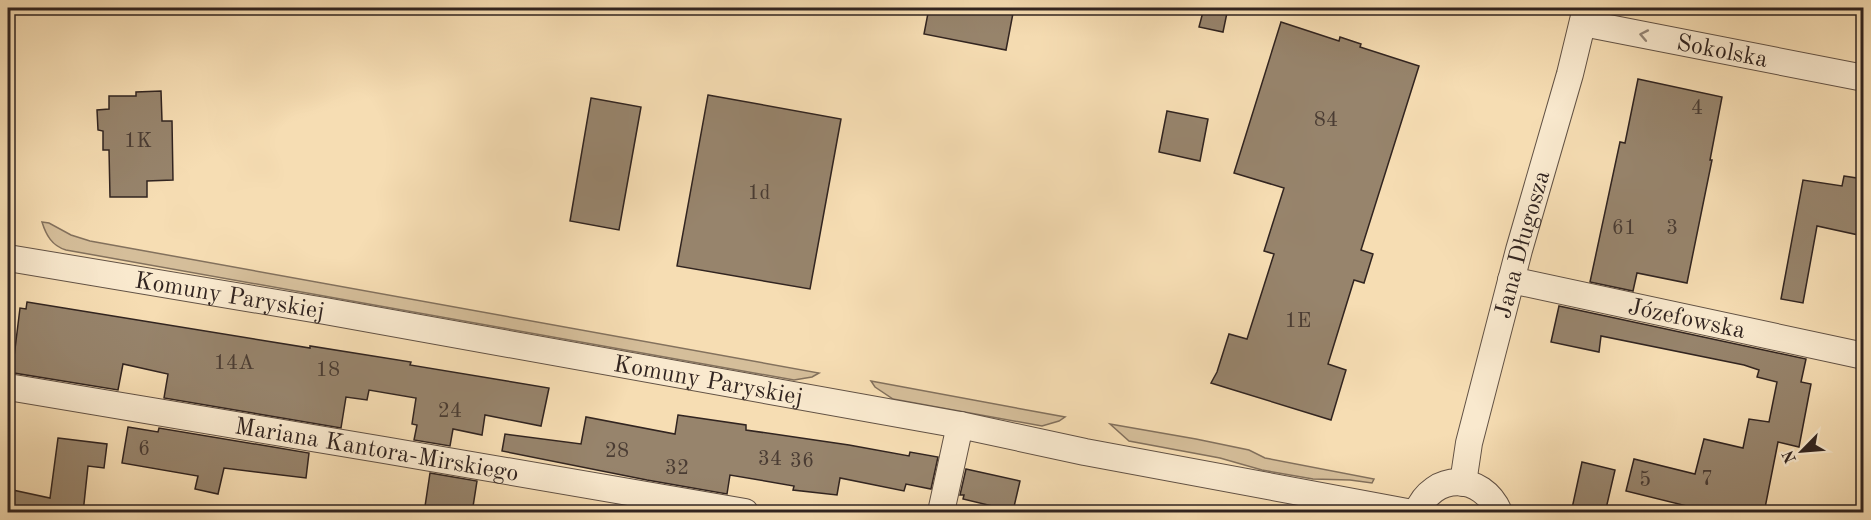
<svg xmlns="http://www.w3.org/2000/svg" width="1871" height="520" viewBox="0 0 1871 520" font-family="'Old Standard TT',serif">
	<rect width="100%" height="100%" fill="#f6ddb3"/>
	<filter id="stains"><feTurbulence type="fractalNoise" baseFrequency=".00333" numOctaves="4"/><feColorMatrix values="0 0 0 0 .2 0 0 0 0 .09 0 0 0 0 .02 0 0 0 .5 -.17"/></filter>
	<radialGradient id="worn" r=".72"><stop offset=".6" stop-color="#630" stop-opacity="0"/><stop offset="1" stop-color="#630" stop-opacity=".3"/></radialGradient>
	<g fill="#d5be9a" stroke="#83715d" stroke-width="1.5">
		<path d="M 42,222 L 49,223 L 71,235 L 90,241 L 819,373 L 812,377 L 794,380 L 66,250 C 52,246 46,235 42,222 Z"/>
		<polygon points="871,381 1065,417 1059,421 1042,426 893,399 875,387"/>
		<polygon points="1110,424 1196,439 1249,450 1265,458 1374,479 1372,483 1350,480 1313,479 1262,470 1220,458 1129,441"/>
	</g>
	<g fill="#97846c" stroke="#312420" stroke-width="1.5">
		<polygon points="929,8 1014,8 1006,50 924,34"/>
		<polygon points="1204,8 1228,8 1223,32 1199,27"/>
		<polygon points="1281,22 1339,41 1340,37 1361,44 1360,47 1419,66 1361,250 1373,254 1364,283 1354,280 1328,364 1346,370 1331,420 1211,383 1217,372 1229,334 1247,339 1274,254 1264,251 1284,188 1234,173"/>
		<polygon points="1638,79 1722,97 1710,160 1712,160 1687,283 1637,273 1633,291 1590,282 1620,142 1625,143"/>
		<polygon points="161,91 162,121 172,121 173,180 147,181 147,197 110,197 109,150 103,150 103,131 98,130 97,110 109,109 109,96 136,96 136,92"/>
		<polygon points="708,95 841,119 810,289 677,266"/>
		<polygon points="591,98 641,107 619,230 570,221"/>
		<polygon points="1167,111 1208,119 1200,161 1159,152"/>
		<polygon points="1844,176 1863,179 1863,236 1817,226 1803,303 1781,299 1803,180 1842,186"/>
		<polygon points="27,302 310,348 310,346 411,362 410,365 549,388 541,426 485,415 482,435 453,429 450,446 414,440 417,425 412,424 416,398 369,390 367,400 346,397 341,428 164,398 168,374 123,364 118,390 8,372 8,356 14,357 20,308 26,309"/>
		<polygon points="1559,306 1806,359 1801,382 1811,384 1799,447 1778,442 1764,513 1686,513 1687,506 1626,491 1634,459 1695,474 1704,439 1743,448 1749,419 1769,422 1777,382 1757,377 1759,370 1744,365 1601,336 1599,352 1551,342"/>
		<polygon points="678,415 746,425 746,430 849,445 909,456 910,452 938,457 931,489 906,484 904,491 840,478 837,495 793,490 794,486 730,475 727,494 647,480 502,451 505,434 581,444 586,417 675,434"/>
		<polygon points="128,427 158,432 159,428 309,453 306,478 224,468 218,494 195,489 198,476 122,463"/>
		<polygon points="58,438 107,444 104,468 88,466 83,513 8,513 8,489 50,498"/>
		<polygon points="1582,462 1615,470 1605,513 1571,513"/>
		<polygon points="966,469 1020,481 1013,511 963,499 964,495 960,495"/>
		<polygon points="430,473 477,481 472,513 424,513"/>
	</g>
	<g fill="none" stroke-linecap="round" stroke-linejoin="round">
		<g stroke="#625245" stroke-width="28">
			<g id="street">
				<path id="s1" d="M 1583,23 L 1864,78"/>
				<path id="s2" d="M 8,258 L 325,311 L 960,425 L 1085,452 L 1407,512"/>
				<path id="s3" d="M 1511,280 L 1864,356"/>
				<path id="s4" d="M 8,387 L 384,450 L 745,512"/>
				<path id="s5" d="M 1463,483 L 1469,443 L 1519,250 L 1570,74 L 1586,8"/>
				<polyline points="941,512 960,425"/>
				<path d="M 1417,512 C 1433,472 1482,473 1499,512"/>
			</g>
		</g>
		<use href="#street" stroke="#f9e9ce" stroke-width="26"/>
	</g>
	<defs><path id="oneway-chevron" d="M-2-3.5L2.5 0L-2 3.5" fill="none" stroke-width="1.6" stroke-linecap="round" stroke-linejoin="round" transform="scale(1.5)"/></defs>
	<use stroke="#958677" href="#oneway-chevron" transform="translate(1644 35) rotate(-169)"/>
	<g text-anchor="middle" stroke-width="6" stroke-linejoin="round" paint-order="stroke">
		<g font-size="21" fill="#4a3c33">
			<text x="1697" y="114">4</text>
			<text x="1326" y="126">84</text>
			<text x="138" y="147">1K</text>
			<text x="759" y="199">1d</text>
			<text x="1624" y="234">61</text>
			<text x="1672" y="234">3</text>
			<text x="1298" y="327">1E</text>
			<text x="234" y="369">14A</text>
			<text x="328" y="376">18</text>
			<text x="450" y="417">24</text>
			<text x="144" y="455">6</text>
			<text x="617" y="457">28</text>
			<text x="770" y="465">34</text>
			<text x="802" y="467">36</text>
			<text x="677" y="474">32</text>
			<text x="1707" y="485">7</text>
			<text x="1645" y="486">5</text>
		</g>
		<g font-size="24" fill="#312420" stroke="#f9e9ce">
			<text dy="8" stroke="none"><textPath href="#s1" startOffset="142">Sokolska</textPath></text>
			<text dy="8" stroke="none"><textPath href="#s5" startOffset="246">Jana Długosza</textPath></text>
			<text dy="8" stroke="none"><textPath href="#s2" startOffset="225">Komuny Paryskiej</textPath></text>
			<text dy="8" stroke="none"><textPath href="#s3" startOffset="180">Józefowska</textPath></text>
			<text dy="8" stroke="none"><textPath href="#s2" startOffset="711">Komuny Paryskiej</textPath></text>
			<text dy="8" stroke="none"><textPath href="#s4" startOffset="374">Mariana Kantora-Mirskiego</textPath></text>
		</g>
	</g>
	<rect width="1871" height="520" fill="none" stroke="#f6ddb3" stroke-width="30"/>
	<rect x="9" y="9" width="1853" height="502" fill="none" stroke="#312420" stroke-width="3"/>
	<rect x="15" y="15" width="1841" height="490" fill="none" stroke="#312420" stroke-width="1.5"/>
	<g transform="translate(1802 451) rotate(245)" stroke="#f9e9ce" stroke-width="4.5" paint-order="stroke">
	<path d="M0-4.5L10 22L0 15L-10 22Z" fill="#312420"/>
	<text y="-9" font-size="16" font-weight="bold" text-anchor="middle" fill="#312420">N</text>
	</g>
	<rect width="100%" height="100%" filter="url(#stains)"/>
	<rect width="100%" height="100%" fill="url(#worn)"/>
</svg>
